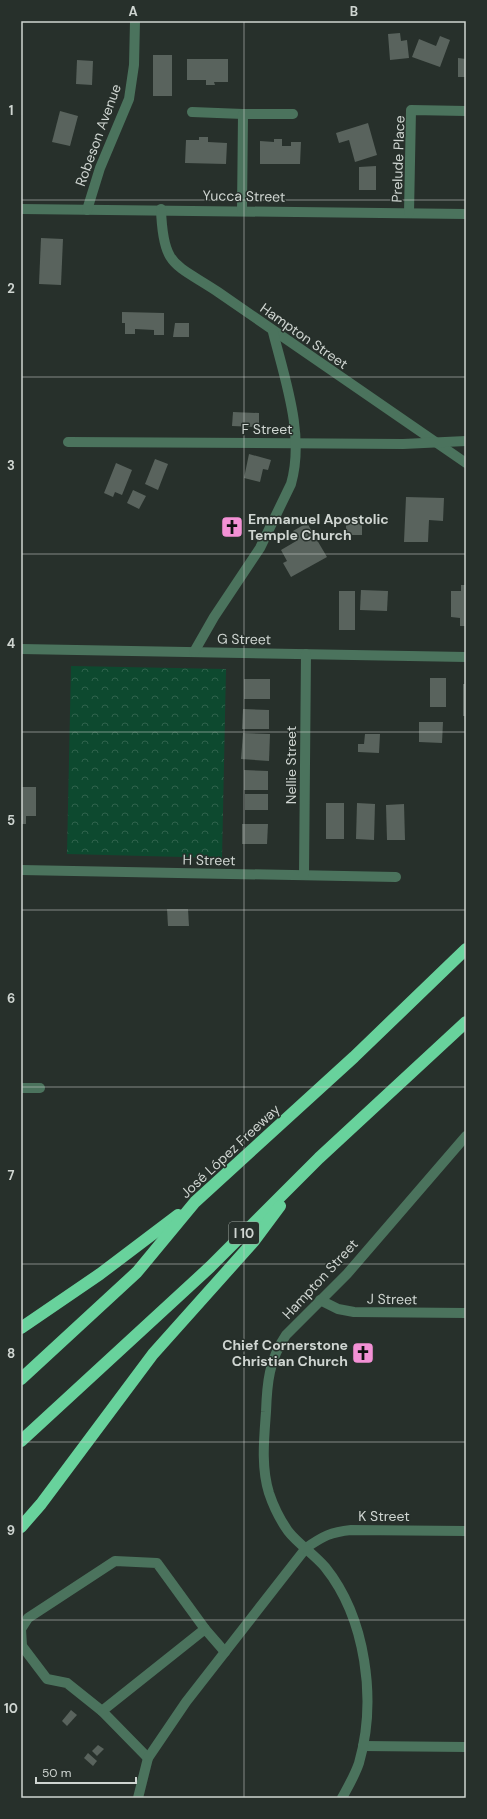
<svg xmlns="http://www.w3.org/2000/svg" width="487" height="1819" viewBox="0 0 487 1819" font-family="'DM Sans',sans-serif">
	<defs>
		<pattern id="forest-crowns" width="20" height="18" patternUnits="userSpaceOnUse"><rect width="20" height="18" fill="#0d492f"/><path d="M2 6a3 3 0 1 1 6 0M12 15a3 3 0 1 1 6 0" fill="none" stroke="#2f624c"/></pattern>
	</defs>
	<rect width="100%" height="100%" fill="#27302b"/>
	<polygon fill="url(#forest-crowns)" points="71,666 226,669 222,858 67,854"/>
	<g fill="#59635d">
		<polygon points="400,33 401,41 407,40 409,58 390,60 388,34"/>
		<polygon points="440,36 450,40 440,67 412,57 419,39 436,46"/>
		<rect x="153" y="55" width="19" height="41"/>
		<polygon points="458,58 466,59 466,77 458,77"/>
		<polygon points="187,59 228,59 228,82 214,82 215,85 206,85 206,80 187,80"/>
		<polygon points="77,60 93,61 92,85 76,84"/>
		<polygon points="60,111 78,116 70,146 52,142"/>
		<polygon points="368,123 377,155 355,162 349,140 339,143 336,133"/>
		<polygon points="199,137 208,137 208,142 227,143 226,164 185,163 186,140 199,140"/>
		<polygon points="274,139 282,139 282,146 291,146 291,142 301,142 300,164 260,164 260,141 274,142"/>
		<polygon points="376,166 376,190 359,190 359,167"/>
		<polygon points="41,238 63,239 61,285 39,284"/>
		<polygon points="122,312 164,313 164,335 154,335 154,330 135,329 135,334 125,334 125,323 122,323"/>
		<polygon points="175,323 189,323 189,337 173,337"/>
		<polygon points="233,412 259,413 259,427 232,426"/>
		<polygon points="249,454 271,460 268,470 263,469 260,482 244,478"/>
		<polygon points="155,459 168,464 158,490 145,484"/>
		<polygon points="116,463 132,470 122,495 115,492 113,497 104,493"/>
		<polygon points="133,490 146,496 139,509 127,503"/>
		<polygon points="406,497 444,498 443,521 429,520 428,542 404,542"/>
		<rect x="346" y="519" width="16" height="16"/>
		<polygon points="307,523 327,557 291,577 283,563 287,561 281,550 298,540 293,531"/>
		<polygon points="461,585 466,585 466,626 460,626 460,618 451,617 451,591 461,591"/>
		<polygon points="361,590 388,591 387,611 360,610"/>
		<rect x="339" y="591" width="16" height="39"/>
		<rect x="430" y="678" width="16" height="29"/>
		<rect x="244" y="679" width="26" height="20"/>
		<rect x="463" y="684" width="3" height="32"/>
		<polygon points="243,709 269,710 269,729 242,729"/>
		<polygon points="419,722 443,722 442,743 419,742"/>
		<polygon points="243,733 270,734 269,761 241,759"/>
		<polygon points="365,734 380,734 379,753 358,752 358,744 364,744"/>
		<polygon points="244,770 268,771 268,790 244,790"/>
		<polygon points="21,787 36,787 36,816 26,816 26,824 21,824"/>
		<rect x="245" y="794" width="23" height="16"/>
		<rect x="326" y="803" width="18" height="36"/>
		<polygon points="357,803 375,804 374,840 356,839"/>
		<polygon points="404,804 405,840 387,840 386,805"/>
		<polygon points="242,824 268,824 267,844 242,844"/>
		<polygon points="167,909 188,909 189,926 168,926"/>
		<polygon points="71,1710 77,1715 67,1726 62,1721"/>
		<polygon points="98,1745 104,1749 97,1756 92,1751"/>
		<polygon points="88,1753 97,1761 93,1766 84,1758"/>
	</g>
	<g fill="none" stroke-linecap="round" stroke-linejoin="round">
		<g stroke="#4b735d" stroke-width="10">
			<polyline points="192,112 243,114"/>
			<polyline points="21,209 466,214"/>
			<path d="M 161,209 C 163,267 174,263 218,292 L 466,463"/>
			<polyline points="87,210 100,168 129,99 134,65 135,21"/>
			<polyline points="242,210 243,114 293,114"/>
			<polyline points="409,213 411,110 466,111"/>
			<polyline points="68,442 403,444 466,441"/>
			<polyline points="21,649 466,657"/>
			<path d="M 194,652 L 214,617 L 260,548 L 291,484 C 305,435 285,380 273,332"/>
			<polyline points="21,870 396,877"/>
			<polyline points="304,875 306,654"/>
			<polyline points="21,1088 40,1088"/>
			<polyline points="320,1300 338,1309 354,1312 466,1313"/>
			<polyline points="102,1711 67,1683 47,1679 22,1646 21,1629 28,1618 115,1561 157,1563 205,1629"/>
			<polyline points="363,1746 466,1747"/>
			<polyline points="148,1758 102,1711 205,1629 225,1652"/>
			<path d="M 138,1798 L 148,1758 L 186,1702 L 306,1548 C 323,1536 331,1532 351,1530 L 466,1531"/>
			<path d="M 342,1798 C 348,1787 355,1775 359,1763 C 377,1700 366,1618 325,1567 C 314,1554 298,1544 288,1531 C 281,1521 273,1505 269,1493 C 261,1467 264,1439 266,1412 C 267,1383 269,1360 286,1335 L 347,1274 L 466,1136"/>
		</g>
		<g stroke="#68d29c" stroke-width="12">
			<polyline points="21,1328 100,1274 178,1215"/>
			<polyline points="21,1379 137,1272 195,1202 354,1057 466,949"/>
			<polyline points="21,1441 210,1267 319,1158 466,1022"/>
			<polyline points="21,1527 41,1504 153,1354 254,1241 280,1206"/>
		</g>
	</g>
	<path fill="none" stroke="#cfd5d1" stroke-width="1" stroke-opacity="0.55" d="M 244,21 L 244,1798M 21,200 L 466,200M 21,377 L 466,377M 21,554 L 466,554M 21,732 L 466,732M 21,910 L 466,910M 21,1087 L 466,1087M 21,1264 L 466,1264M 21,1442 L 466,1442M 21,1620 L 466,1620"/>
	<defs>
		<g id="church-square" transform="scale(1.15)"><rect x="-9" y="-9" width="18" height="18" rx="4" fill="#f391d5" stroke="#27302b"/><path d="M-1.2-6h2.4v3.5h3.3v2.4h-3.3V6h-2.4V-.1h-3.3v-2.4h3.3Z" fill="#111"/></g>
	</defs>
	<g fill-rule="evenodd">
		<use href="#church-square" x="232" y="527"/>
		<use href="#church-square" x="363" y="1353"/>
	</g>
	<g text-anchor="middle" stroke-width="3" stroke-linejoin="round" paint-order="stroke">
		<rect fill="#27302b" stroke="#9da49f" stroke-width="1" x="229" y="1222" width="30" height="22" rx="3"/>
		<g font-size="13" font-weight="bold" fill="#cfd5d1">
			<text x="244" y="1238">I 10</text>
		</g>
		<g font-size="14" fill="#cfd5d1" stroke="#27302b">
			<text transform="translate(98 135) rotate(-70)" y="5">Robeson Avenue</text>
			<text transform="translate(398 159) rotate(-88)" y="5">Prelude Place</text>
			<text transform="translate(244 196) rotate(1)" y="5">Yucca Street</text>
			<text transform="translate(304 336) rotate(35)" y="5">Hampton Street</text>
			<text x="267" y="434">F Street</text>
			<text transform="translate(244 639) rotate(1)" y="5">G Street</text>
			<text transform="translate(291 765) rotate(-90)" y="5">Nellie Street</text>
			<text transform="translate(209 860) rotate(1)" y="5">H Street</text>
			<text transform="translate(230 1151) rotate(-43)" y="5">José López Freeway</text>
			<text transform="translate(320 1279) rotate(-47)" y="5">Hampton Street</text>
			<text transform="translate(392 1299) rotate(1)" y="5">J Street</text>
			<text x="384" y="1521">K Street</text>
		</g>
		<g font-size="14" font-weight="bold" fill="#cfd5d1" stroke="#27302b" text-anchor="start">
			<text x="248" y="524">Emmanuel Apostolic<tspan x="248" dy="16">Temple Church</tspan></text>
			<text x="348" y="1350" text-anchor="end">Chief Cornerstone<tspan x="348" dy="16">Christian Church</tspan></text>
		</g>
	</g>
	<rect width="487" height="1819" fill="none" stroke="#27302b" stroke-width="44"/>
	<path d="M36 1777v6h100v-6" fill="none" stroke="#cfd5d1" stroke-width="2"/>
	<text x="42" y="1777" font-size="12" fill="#cfd5d1" stroke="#27302b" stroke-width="3" paint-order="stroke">50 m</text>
	<rect x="22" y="22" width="443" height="1775" fill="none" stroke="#cfd5d1" stroke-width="1.5"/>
	<g font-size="13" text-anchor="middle" font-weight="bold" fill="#cfd5d1">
		<text x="133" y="16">A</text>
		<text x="354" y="16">B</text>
		<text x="11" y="115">1</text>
		<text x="11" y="293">2</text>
		<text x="11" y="470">3</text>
		<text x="11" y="648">4</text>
		<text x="11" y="825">5</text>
		<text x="11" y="1003">6</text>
		<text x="11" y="1180">7</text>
		<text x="11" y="1358">8</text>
		<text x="11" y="1535">9</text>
		<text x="11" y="1713">10</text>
	</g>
</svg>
